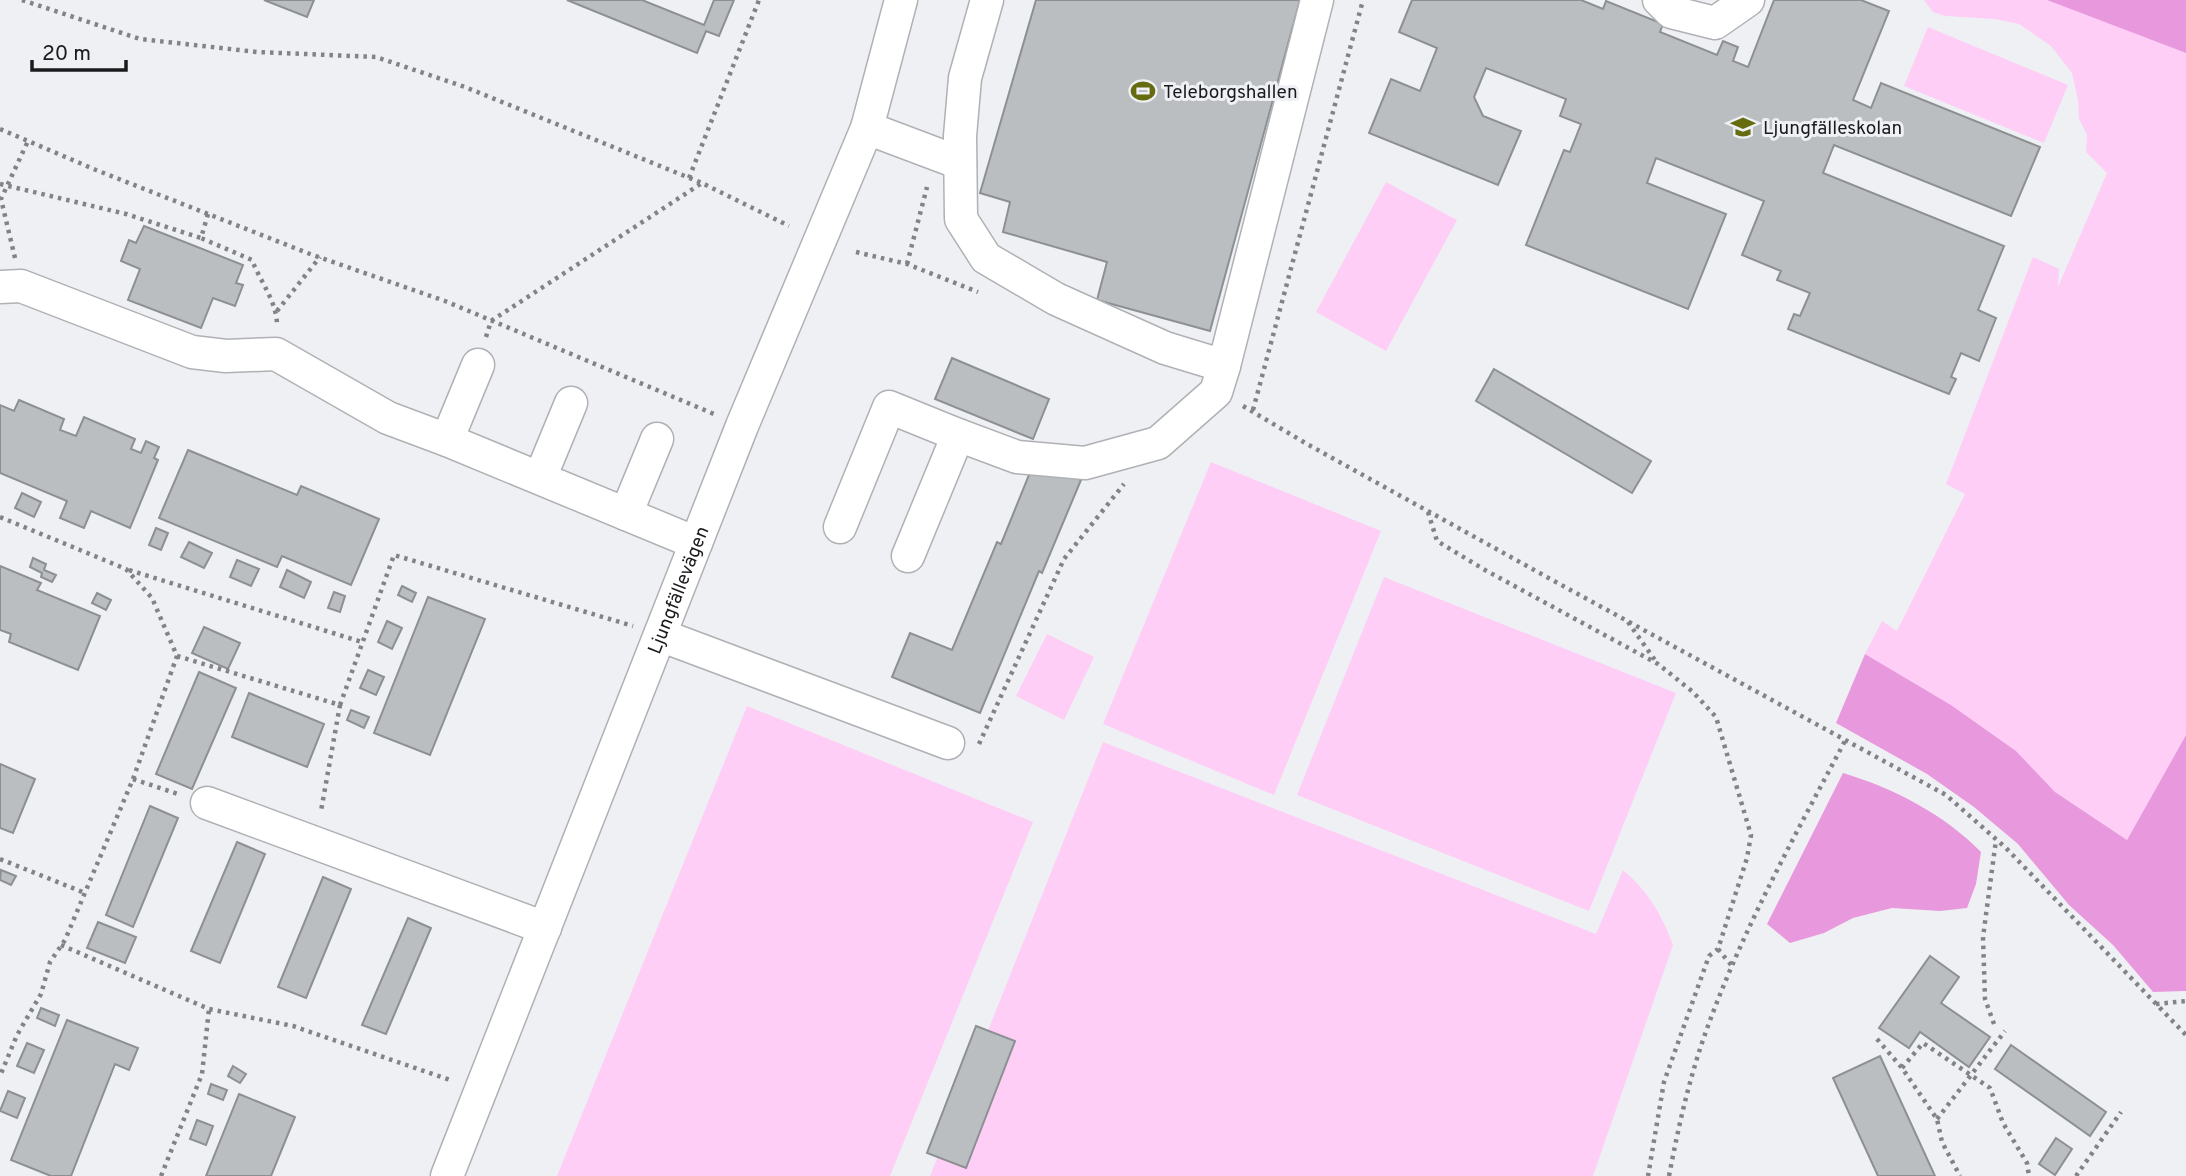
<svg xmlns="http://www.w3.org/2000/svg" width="2186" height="1176" viewBox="0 0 2186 1176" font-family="Overpass,sans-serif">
	<rect width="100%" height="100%" fill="#eff0f4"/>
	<g fill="#fecef6">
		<polygon points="1924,0 2048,0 2186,53 2186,735 2127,840 2055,792 2016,751 1951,705 1865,654 1882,621 1897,631 1965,494 1946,484 2033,257 2059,269 2058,287 2107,173 2086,152 2087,135 2079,119 2078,100 2072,73 2051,46 2019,24 1995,19 1945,16 1933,12"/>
		<polygon points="1928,27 2068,85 2044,143 1904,86"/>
		<polygon points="1386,182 1457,220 1386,351 1316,312"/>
		<polygon points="1211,462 1381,531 1274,795 1103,724"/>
		<polygon points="1384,577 1676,693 1589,911 1297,795"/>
		<polygon points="1047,634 1094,657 1064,720 1016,696"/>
		<polygon points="747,706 1033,822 890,1176 557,1176"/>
		<path d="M 1103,742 L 1596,934 L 1623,870 C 1648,891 1662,915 1673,945 L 1593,1176 L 930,1176 Z"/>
	</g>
	<g fill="#e899dd">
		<polygon points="2047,0 2186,0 2186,53"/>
		<polygon points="1865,654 1951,705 2016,751 2055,792 2127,840 2186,735 2186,991 2153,992 2113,945 2069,905 2018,844 1974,807 1927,774 1836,723"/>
		<path d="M 1843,773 C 1893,788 1944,814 1981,852 L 1976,884 L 1967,908 L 1940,911 L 1892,908 L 1853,918 L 1824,933 L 1790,943 L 1767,924 Z"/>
	</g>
	<g fill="#bbbec1" stroke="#8d9093" stroke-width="2">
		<polygon points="264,0 314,0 307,17"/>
		<polygon points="567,0 642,0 704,25 714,0 734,0 719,36 706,31 697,53"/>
		<polygon points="1036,0 1300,0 1210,331 1097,300 1107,262 1003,232 1010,202 980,193"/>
		<polygon points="1412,0 1581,0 1603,9 1606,1 1663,24 1660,32 1717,55 1723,41 1738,47 1733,61 1748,67 1774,0 1861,0 1889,11 1853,100 1871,108 1881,83 2040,147 2011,216 1834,145 1823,173 2004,246 1978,310 1996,318 1979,361 1961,353 1951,377 1956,379 1949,394 1788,329 1794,314 1800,316 1810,293 1777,280 1781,271 1742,255 1764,201 1656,158 1647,183 1726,214 1688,309 1526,245 1564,150 1570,152 1581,124 1560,116 1566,99 1486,68 1474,97 1483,116 1521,131 1498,185 1369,133 1391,79 1420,91 1437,48 1399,32"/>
		<polygon points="144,226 243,265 236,283 243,285 235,306 213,298 201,328 128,300 140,269 121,261 129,240 136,243"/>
		<polygon points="952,358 1049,399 1033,439 935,399"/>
		<polygon points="1494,369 1651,461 1632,493 1476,401"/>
		<polygon points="19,400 64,419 60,430 76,436 84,417 135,439 131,449 141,453 146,441 159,447 154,458 158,460 130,528 91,511 84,528 60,518 67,501 0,473 0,405 14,411"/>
		<polygon points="188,450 297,495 301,486 379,519 351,585 282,556 277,567 159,518"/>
		<polygon points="1035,460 1081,480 1042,573 1039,571 980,713 892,677 910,633 952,650 997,542 1001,544"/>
		<polygon points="22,493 41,502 34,517 15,508"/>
		<polygon points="156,528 168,533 161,550 149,545"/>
		<polygon points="189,542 212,553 204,568 181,557"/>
		<polygon points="33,558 46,564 44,570 56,575 52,582 41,577 42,573 30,567"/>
		<polygon points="237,560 259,569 251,586 230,577"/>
		<polygon points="0,566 41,583 37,590 100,616 78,670 9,642 11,634 0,630"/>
		<polygon points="287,570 311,582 304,598 280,587"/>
		<polygon points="402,586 416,593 412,602 398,595"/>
		<polygon points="334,592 345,596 340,612 328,608"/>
		<polygon points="97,593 111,600 106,610 92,603"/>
		<polygon points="428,597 485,619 430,755 374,733"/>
		<polygon points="387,621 402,628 392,649 378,642"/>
		<polygon points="204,627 240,643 228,669 192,653"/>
		<polygon points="368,670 384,677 376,695 360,688"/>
		<polygon points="199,672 236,688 192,789 156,774"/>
		<polygon points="249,693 324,724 307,767 232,737"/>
		<polygon points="351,710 369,717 364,728 347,720"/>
		<polygon points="0,764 35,779 13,833 0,828"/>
		<polygon points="150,806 178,818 133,927 106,915"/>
		<polygon points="237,842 265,854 220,963 191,951"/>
		<polygon points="1,870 16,876 11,885 0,880"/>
		<polygon points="323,877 351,889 306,998 278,987"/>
		<polygon points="408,918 431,928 386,1034 362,1025"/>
		<polygon points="98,922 136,937 125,963 87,948"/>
		<polygon points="1930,956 1959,977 1941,1003 1990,1037 1969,1067 1920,1032 1909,1048 1879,1028"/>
		<polygon points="41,1008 59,1015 55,1026 37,1018"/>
		<polygon points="67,1020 138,1048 129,1070 115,1064 71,1176 51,1176 11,1160"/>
		<polygon points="976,1026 1015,1041 966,1168 927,1153"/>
		<polygon points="27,1043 44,1050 34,1073 17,1066"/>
		<polygon points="2011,1045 2106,1112 2090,1136 1995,1069"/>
		<polygon points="1880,1056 1935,1176 1878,1176 1833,1078"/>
		<polygon points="233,1066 246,1074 240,1083 228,1076"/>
		<polygon points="211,1084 227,1090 223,1100 208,1094"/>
		<polygon points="8,1091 25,1098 17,1118 0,1111"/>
		<polygon points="239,1094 295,1117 271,1176 206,1176"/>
		<polygon points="197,1120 213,1126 206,1145 190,1139"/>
		<polygon points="2056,1138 2072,1149 2055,1175 2039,1164"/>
	</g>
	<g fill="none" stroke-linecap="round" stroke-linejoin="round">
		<g stroke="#afb1b4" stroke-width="35">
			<g id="minor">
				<polyline points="987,0 965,78 960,136 961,219 986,258 1056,299 1165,348 1224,366 1317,0"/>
				<polyline points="1659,0 1671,12 1715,23 1748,0"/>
				<polyline points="867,128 960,163"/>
				<polyline points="0,287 21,286 192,352 226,356 276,354 388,418 447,440 696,543"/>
				<polyline points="958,435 1017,457 1085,463 1158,443 1216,392 1224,366"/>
				<polyline points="447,440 478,365"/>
				<polyline points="540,478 571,403"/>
				<polyline points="626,514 657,439"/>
				<polyline points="840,527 889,407 958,435 908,556"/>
				<polyline points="660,635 948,743"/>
				<polyline points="207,803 545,928"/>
				<path id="s1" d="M 447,1176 L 742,426 L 867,128 L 901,0"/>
			</g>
		</g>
		<g stroke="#828386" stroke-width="4.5" stroke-dasharray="3.5 5" stroke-linecap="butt">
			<polyline points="22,0 140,39 257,52 376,57 465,87 702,183"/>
			<polyline points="0,129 96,170 310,254 445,301 714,414"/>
			<polyline points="689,178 759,0"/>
			<polyline points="0,184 126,214 201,238"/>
			<path d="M 208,214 L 201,238 L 252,260 C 260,281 277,302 277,325"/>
			<polyline points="856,252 907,264 978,292"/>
			<polyline points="15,258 1,199 28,141"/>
			<polyline points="907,264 927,187"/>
			<polyline points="277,311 320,257"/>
			<polyline points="486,337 491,321 702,183 789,226"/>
			<polyline points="1243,406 1307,444 1554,581 1946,795 2006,848 2186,1035"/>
			<polyline points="1253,410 1363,0"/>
			<polyline points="1428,512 1437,541 1485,570 1658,664 1693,692 1716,717 1751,835 1747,858 1718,949 1709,956 1664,1082 1648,1176"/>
			<polyline points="0,517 126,569 152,598 177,656 133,779 65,940 50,962 41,994 17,1035 0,1076"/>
			<polyline points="129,570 362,642"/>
			<polyline points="1628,622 1657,663"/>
			<polyline points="177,656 340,705 321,811"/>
			<polyline points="340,705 394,555 633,626"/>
			<polyline points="979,744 1064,559 1124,484"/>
			<polyline points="133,779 178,794"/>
			<polyline points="0,859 85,893"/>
			<polyline points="61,945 209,1009 293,1026 453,1081"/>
			<polyline points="1718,949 1732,966"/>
			<polyline points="2156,1004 2186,1001"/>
			<polyline points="1994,1024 1985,999 1983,937 1996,840"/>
			<polyline points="1877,1039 1902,1068 1937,1119 1942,1142 1960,1176"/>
			<polyline points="1902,1068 1923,1043 1990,1088 2003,1123 2027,1163 2029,1176"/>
			<polyline points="1937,1119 2005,1031"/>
			<polyline points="161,1176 202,1074 209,1009"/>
			<path d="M 1669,1176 C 1677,1134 1686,1093 1699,1052 C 1734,945 1793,839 1846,739"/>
			<polyline points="2076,1176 2121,1112"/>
		</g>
		<use href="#minor" stroke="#fff" stroke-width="32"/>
	</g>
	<defs>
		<g id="stadium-bare" transform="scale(1.89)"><path d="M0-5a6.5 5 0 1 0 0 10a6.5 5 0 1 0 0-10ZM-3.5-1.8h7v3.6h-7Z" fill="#656b0f" stroke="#eff0f4" stroke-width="2.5" paint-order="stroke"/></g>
		<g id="school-bare" transform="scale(1.89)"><path d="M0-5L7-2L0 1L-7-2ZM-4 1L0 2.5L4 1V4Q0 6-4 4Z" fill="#656b0f" stroke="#eff0f4" stroke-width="2.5" paint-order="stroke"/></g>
	</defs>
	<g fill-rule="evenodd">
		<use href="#stadium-bare" x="1143" y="91"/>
		<use href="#school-bare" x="1743" y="127"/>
	</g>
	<g text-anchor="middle" stroke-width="6" stroke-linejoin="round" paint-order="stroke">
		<g font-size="19" fill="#1a1b1c" stroke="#eff0f4" text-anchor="start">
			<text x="1163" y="98">Teleborgshallen</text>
			<text x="1763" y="134">Ljungfälleskolan</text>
		</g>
		<g font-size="19" fill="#1a1b1c" stroke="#eff0f4">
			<text dy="7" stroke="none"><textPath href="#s1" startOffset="630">Ljungfällevägen</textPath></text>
		</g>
	</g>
	<path d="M32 60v10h94v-10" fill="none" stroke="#1a1b1c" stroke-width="3.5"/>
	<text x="42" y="60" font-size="21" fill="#1a1b1c" stroke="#eff0f4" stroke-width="5" paint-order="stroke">20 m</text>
</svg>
